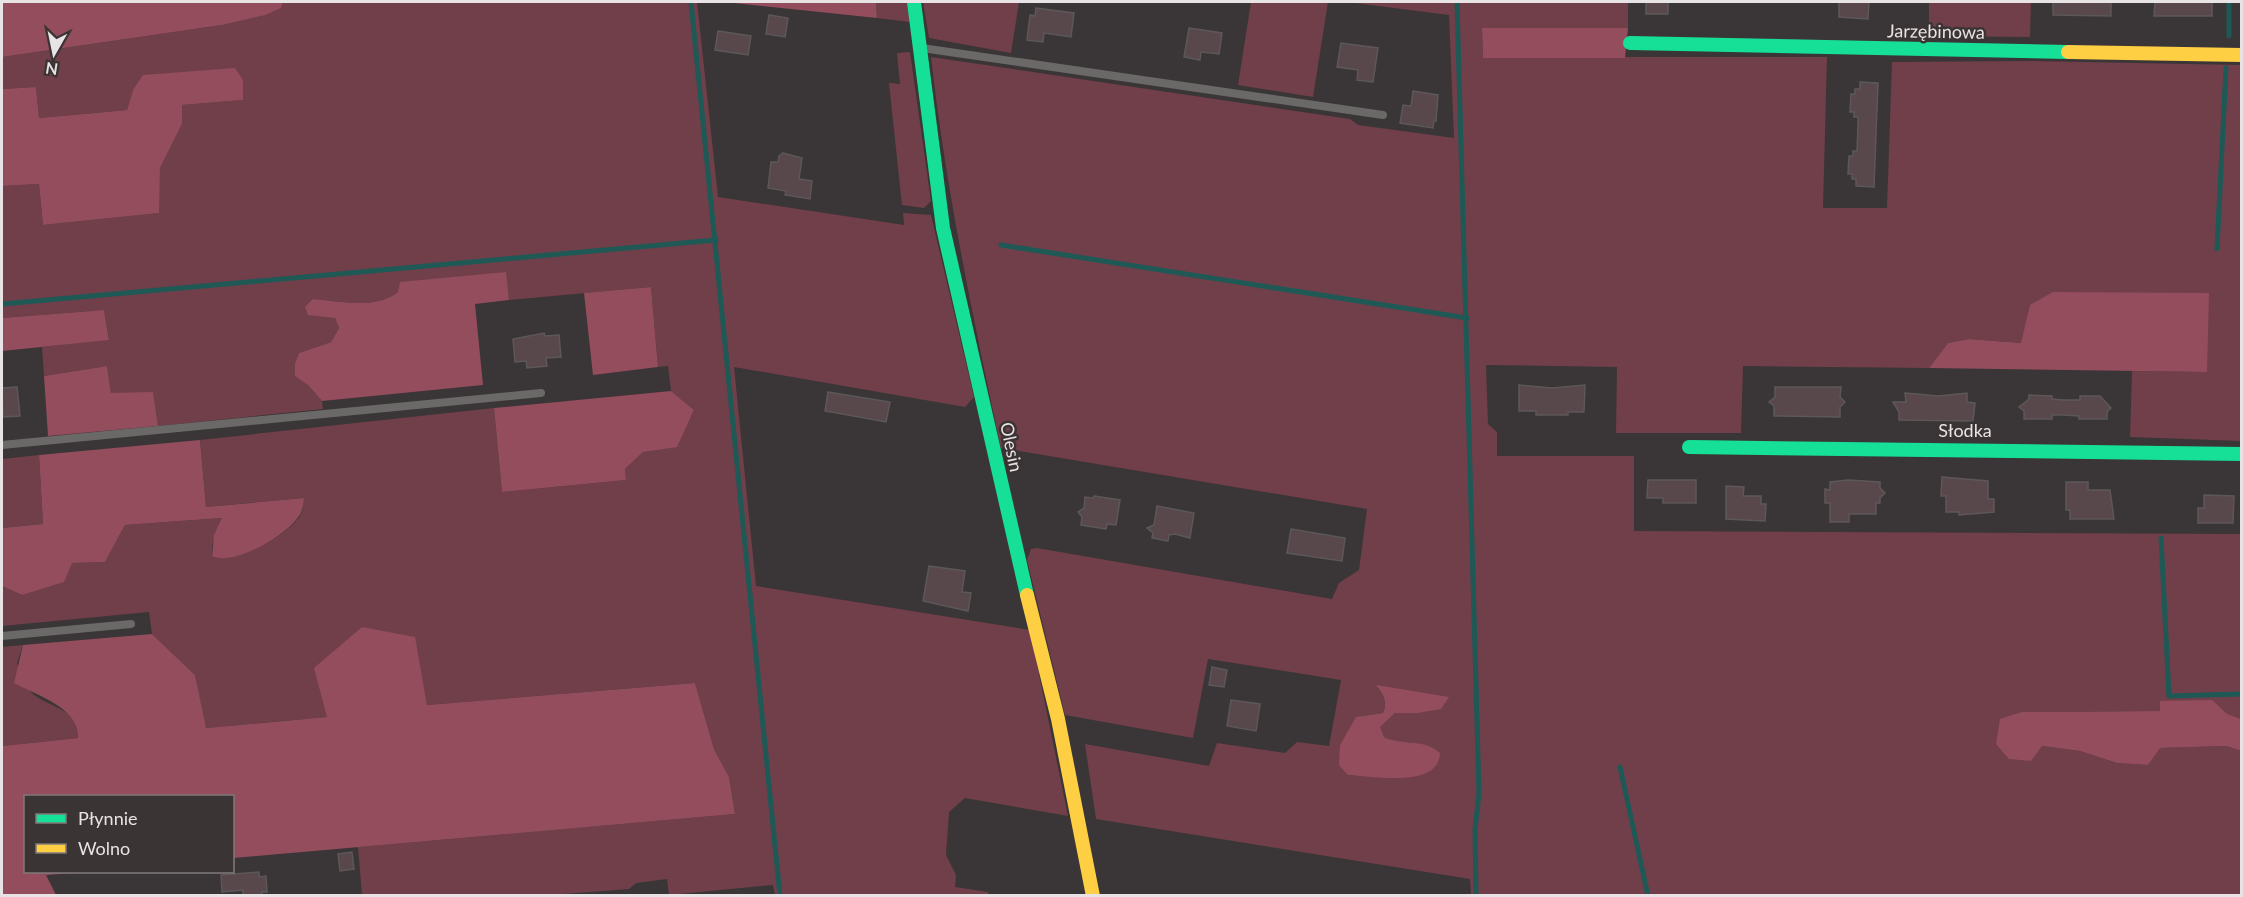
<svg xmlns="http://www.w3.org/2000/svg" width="2243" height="897" viewBox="0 0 2243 897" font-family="Lato,sans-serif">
	<rect width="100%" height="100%" fill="#3a3536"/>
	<g fill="#703f4a" fill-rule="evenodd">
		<path d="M 283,2 L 697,2 L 718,197 L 904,225 L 903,213 L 931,215 L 974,397 L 965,407 L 734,367 L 756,586 L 1030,630 L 1068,816 L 965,798 L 949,812 L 946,855 L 956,875 L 955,887 L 988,892 L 989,895 L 775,895 L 773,885 L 669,895 L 667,879 L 636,883 L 629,889 L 551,895 L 362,895 L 358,847 L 735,814 L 729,777 L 714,749 L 695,683 L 427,705 L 414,637 L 328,717 L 205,728 L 195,675 L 152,634 L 149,612 L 2,626 L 2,586 L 22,595 L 72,563 L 105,562 L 125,525 L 223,518 C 217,530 211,541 212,556 C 233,566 294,533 302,512 C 303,508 303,502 303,498 L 206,507 L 200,440 L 494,408 L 502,492 L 626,480 L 625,469 L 643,452 L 677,446 L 694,410 L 671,391 L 668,366 L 658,367 L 651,287 L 509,300 L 505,272 L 398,292 C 375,310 340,301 313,299 L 335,318 L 339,328 L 331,342 L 299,353 L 308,385 L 322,401 L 323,409 L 158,426 L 153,393 L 111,393 L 107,366 L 44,376 L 42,347 L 109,339 L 104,310 L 2,318 L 2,186 L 39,184 L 43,225 L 158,213 L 160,168 L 182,124 L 182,105 L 243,100 L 133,90 L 127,110 L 39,118 L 36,87 L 2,89 L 2,57 L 222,25 L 281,8 Z"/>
		<polygon points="876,2 908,2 910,22 877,18"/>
		<polygon points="923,2 1019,2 1011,53 929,38"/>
		<polygon points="1251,2 1328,2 1313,97 1238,85"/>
		<path d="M 1347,2 L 1628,2 L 1628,28 L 1482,28 L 1483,57 L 1827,57 L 1823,208 L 1887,208 L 1892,62 L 2030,61 L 2241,65 L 2241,441 L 2130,437 L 2132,371 L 2207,372 L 2030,305 L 2022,343 L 1969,339 L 1948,343 L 1929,368 L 1743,366 L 1741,433 L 1616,433 L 1617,367 L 1486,365 L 1488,424 L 1497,432 L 1497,456 L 1634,456 L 1634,531 L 2241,534 L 2241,719 L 2160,701 L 2160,711 L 2022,712 L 2042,746 L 2080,751 L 2117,763 L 2148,765 L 2159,748 L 2226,746 L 2241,751 L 2241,895 L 1471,895 L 1470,879 L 1096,819 L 1085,744 L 1209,766 L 1217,743 L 1285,753 L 1297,742 L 1329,746 L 1341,680 L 1208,659 L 1193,738 L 1065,715 L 1027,560 L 1031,549 L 1037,548 L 1332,599 L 1339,583 L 1359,570 L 1367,509 L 1001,448 C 973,318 946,190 931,57 L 1350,119 L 1358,125 L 1454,138 L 1449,15 ZM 1377,686 L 1430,711 L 1395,713 L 1379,727 L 1384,737 L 1395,742 L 1411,742 L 1403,778 L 1348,775 L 1340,745 L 1357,717 L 1383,713 C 1388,702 1383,695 1377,686 Z"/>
		<polygon points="1929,2 2031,2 2030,37 1929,36"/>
		<polygon points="910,52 931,201 924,208 902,205 889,83 900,84 897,53"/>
		<polygon points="39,455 43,524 2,528 2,459"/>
		<path d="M 23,645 L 17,663 C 21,672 26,688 33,694 C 50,708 80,709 78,738 L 2,746 L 2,647 Z"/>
	</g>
	<g fill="#944d5d">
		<polygon points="2,2 283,2 281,8 265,15 222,25 2,57"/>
		<polygon points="734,2 876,2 877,18 734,3"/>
		<polygon points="1482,28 1628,28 1625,58 1483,58"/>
		<polygon points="235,68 243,80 243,100 182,105 182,124 160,168 159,213 43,225 39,184 2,186 2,89 36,87 39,118 127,110 133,90 143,75"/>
		<path d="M 506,272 L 509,300 L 475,304 L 483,385 L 322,401 L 308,385 L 295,376 L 295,364 L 299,353 L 331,342 L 339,328 L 335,318 L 308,315 L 305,307 L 313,299 C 340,301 375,310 398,292 L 400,282 Z"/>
		<polygon points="651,287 658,367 593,375 584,293"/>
		<polygon points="2053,292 2209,293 2207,372 1929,368 1948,343 1969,339 2021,343 2030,305"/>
		<polygon points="104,310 109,340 2,351 2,318"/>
		<polygon points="107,366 111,393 153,392 158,426 48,436 44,376"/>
		<polygon points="671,391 694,410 677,447 643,452 625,469 626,480 502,492 494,408"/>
		<path d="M 200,440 L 206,507 L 304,498 C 303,504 303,511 299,516 C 287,535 234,567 212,556 L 214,535 L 222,518 L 125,525 L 105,562 L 72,563 L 64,582 L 22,595 L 2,586 L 2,528 L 43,524 L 39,455 Z"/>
		<path d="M 362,627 L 415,637 L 427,705 L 695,683 L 714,749 L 729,777 L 735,814 L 233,858 L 232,796 L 26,796 L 26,872 L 87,872 L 46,875 L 56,895 L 2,895 L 2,746 L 78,738 C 80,708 36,695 14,683 L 23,645 L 152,634 L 195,675 L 206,728 L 327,717 L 314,668 Z"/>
		<path d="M 1376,685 L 1449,697 L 1441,709 L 1418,713 L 1395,713 L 1380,727 L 1384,737 C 1402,746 1424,738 1440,753 C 1439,789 1372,776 1348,775 L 1339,765 L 1340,745 L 1356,717 L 1383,713 C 1388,702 1383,694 1376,685 Z"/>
		<polygon points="2212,700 2227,714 2241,719 2241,751 2226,746 2160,748 2148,765 2117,763 2080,751 2042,746 2031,761 2009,759 1996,744 2000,719 2022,712 2160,711 2160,701"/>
	</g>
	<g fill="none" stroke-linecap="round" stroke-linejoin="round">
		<g stroke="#1f5956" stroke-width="5">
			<polyline points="691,2 780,896"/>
			<polyline points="1457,2 1479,794 1475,829 1476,896"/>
			<polyline points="2229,36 2229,2"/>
			<polyline points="1001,245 1467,318"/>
			<polyline points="2217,249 2226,68"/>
			<polyline points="2,304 716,240"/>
			<polyline points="2161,538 2169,696 2242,694"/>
			<polyline points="1620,767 1648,896"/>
		</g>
	</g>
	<g fill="#58474b" stroke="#5c5859" stroke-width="1.5">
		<rect x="1646" y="2" width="22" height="12"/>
		<polygon points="1839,2 1869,2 1868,19 1839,17"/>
		<polygon points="2053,2 2111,2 2111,16 2053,15"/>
		<polygon points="2155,2 2212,2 2212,16 2154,16"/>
		<polygon points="1036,8 1074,13 1071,37 1044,33 1043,42 1027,40 1030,15 1035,16"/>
		<polygon points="769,15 788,18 785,37 766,34"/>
		<polygon points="1189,28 1222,33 1219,54 1201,52 1200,60 1184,57"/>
		<polygon points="718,31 751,36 748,55 715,50"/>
		<polygon points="1341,43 1378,48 1373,82 1357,80 1358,70 1337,67"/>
		<polygon points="1860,82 1878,83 1874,187 1856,186 1856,179 1852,179 1852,174 1848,174 1849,156 1853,156 1853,151 1857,151 1858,125 1858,117 1854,117 1854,112 1850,112 1851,94 1855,94 1855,89 1860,89"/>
		<polygon points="1413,91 1438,95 1436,121 1434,120 1433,128 1400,123 1403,105 1411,106"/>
		<polygon points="783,153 802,158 799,179 812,181 810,199 785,195 786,191 768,188 771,162 778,162 779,156"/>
		<polygon points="544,333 545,336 559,335 561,357 546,358 547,366 527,368 526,361 515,362 513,339"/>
		<polygon points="1519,385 1552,388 1585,385 1584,412 1568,412 1568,415 1536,415 1536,411 1519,411"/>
		<polygon points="17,387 20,416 3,417 2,388"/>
		<polygon points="1775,387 1841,387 1840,397 1845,402 1840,407 1840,417 1774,416 1774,406 1769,402 1775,397"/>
		<polygon points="828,392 890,402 886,422 825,411"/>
		<polygon points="1905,393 1938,396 1967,393 1967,402 1975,403 1973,421 1899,420 1899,412 1893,402 1906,402"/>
		<polygon points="2029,395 2052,396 2052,399 2064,400 2080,400 2080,396 2100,396 2111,408 2107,412 2107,419 2079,419 2079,416 2064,415 2052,415 2052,419 2024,419 2024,411 2019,407 2029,399"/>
		<polygon points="1942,477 1988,481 1988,499 1994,499 1994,512 1959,515 1959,512 1946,512 1946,496 1941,496"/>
		<polygon points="1648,480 1696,480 1696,503 1663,503 1663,498 1647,498"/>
		<polygon points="1848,480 1880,482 1880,488 1885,493 1880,498 1880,503 1876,503 1876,514 1849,514 1849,522 1830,522 1830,503 1825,503 1825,489 1830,490 1830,482"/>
		<polygon points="2066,482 2088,482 2088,490 2110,490 2114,519 2070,519 2070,510 2066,510"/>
		<polygon points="1726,486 1744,487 1743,496 1761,496 1761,504 1766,504 1765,521 1726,519"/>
		<polygon points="2204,495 2234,496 2233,523 2198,523 2198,508 2204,508"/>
		<polygon points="1094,496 1120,500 1116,525 1107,524 1106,529 1081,525 1082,517 1078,512 1084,508 1085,497 1093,498"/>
		<polygon points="1157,506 1194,513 1190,538 1175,534 1169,535 1168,541 1152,538 1153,533 1147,528 1154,525"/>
		<polygon points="1291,529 1345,538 1342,561 1287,553"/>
		<polygon points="929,566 965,571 962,592 971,593 968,611 923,601"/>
		<polygon points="1212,667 1227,670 1224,687 1209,685"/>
		<polygon points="1231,700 1260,704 1256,731 1227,726"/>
		<polygon points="352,852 354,869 340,871 338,854"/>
		<polygon points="259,872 259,877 266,876 267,892 262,892 262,896 243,896 243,890 222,892 221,875"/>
	</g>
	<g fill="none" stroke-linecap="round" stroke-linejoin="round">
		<g stroke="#6b6868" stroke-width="8">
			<polyline points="922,48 1383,115"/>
			<polyline points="2,445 541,393"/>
			<polyline points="2,636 131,624"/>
		</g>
		<g stroke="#16e098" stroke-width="14">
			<polyline points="914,2 943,228 1027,595"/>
			<polyline points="1630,43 2068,52"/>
			<polyline points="1689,447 2242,454"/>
		</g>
		<g stroke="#ffcf43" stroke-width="14">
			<polyline points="2068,52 2242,55"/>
			<polyline points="1027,595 1058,719 1093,896"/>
		</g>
	</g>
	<g text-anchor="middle" stroke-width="5" stroke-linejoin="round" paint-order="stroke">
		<g font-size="18" fill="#e8e3e4" stroke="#3b3435">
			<text transform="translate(1936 32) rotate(1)" y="6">Jarzębinowa</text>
			<text x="1965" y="437">Słodka</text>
			<text transform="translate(1011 447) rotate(78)" y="6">Olesin</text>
		</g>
	</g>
	<rect width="2243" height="897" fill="none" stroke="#e8e3e4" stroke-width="6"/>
	<rect x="24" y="795" width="210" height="78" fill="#3b3435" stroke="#807a7b" stroke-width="1.5"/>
	<rect x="36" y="814" width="30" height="9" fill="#16e098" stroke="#807a7b" stroke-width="1.5"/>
	<text x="78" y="825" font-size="18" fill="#e8e3e4">Płynnie</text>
	<rect x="36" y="844" width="30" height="9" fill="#ffcf43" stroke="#807a7b" stroke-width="1.5"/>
	<text x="78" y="855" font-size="18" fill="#e8e3e4">Wolno</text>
	<g transform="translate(54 54) rotate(189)" stroke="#3b3435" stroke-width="4.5" paint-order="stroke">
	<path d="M0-4.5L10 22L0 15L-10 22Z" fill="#e8e3e4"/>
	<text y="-9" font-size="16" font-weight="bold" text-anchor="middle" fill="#e8e3e4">N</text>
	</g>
</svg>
